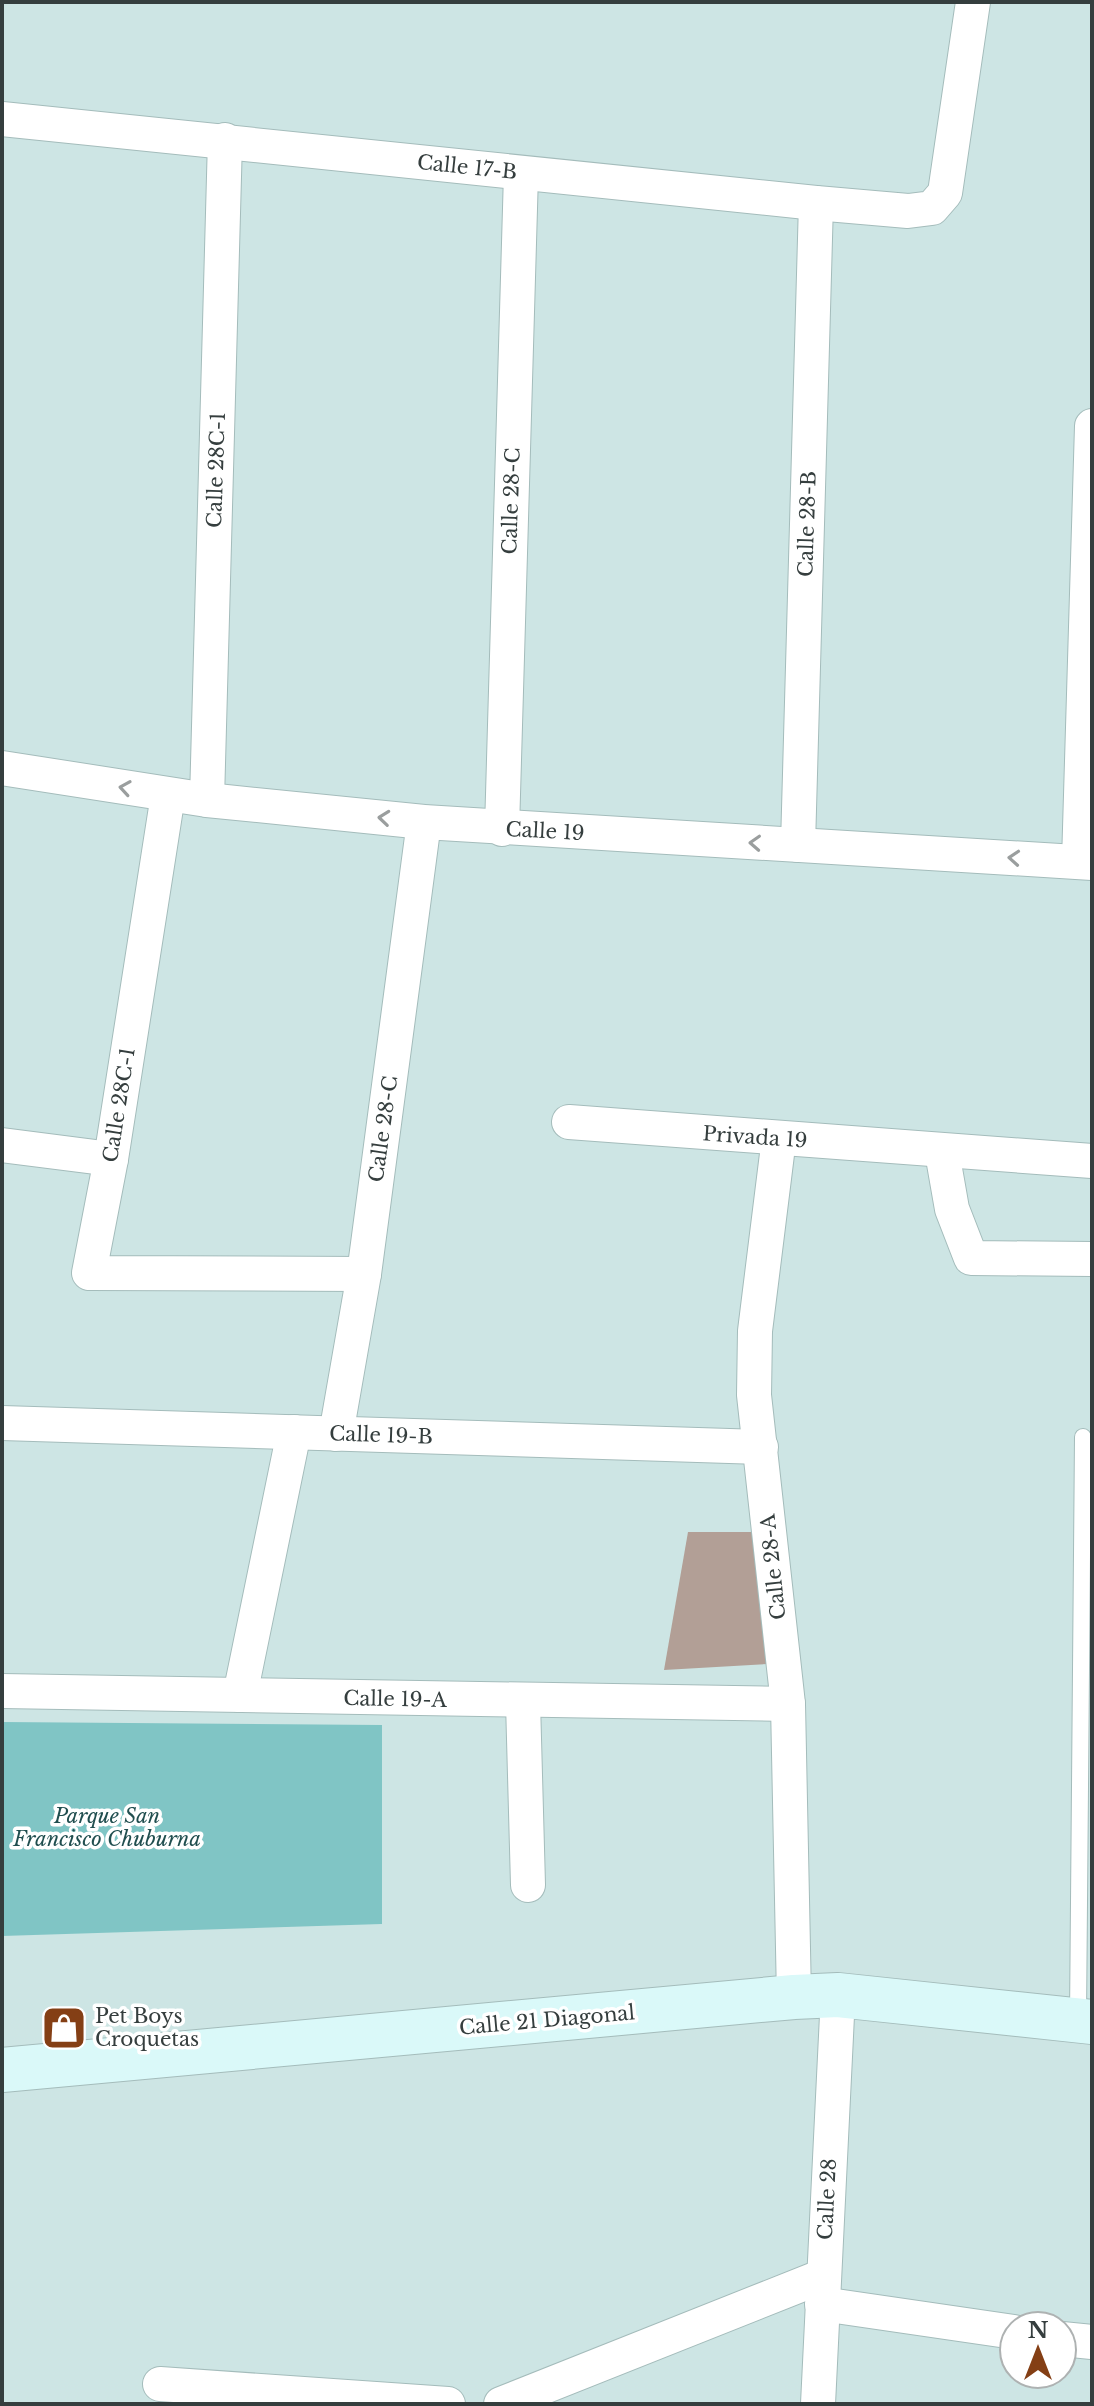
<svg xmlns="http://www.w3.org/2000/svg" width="1094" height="2406" viewBox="0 0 1094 2406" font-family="'Libre Baskerville',serif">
	<rect width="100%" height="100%" fill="#cde5e4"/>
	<polygon fill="#80c5c5" points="2,1722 382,1725 382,1924 2,1936"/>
	<polygon fill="#b29f96" points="688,1532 756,1532 768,1664 664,1670"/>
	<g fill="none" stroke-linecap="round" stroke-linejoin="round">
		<g stroke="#a4bcbb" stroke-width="18">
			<polyline id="lane" points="1078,2019 1083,1437"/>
		</g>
		<g stroke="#a4bcbb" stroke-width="36">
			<g id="street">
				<polyline points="2,119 816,203 908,211 932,208 945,193 973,2"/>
				<polyline points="2,768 207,800 424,822 1092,863"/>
				<polyline points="168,795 111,1159 89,1273 364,1274"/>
				<polyline points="207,800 225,140"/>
				<polyline points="502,829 521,174"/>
				<polyline points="798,845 816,203"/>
				<polyline points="1079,862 1092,426"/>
				<polyline points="569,1122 1092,1161"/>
				<polyline points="779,1138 755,1331 754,1395 788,1704 794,1997"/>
				<polyline points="2,1145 111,1159"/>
				<polyline points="942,1152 952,1209 971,1258 1092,1259"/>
				<polyline points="2,1423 761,1447"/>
				<polyline points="336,1434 364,1274 424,822"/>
				<polyline points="2,1691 788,1704"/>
				<polyline points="240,1695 294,1432"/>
				<polyline points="523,1702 528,1885"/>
				<polyline points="822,2304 1014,2332"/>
				<polyline points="1062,2339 1092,2342"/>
				<polyline points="160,2384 448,2404"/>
				<polyline points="501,2404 823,2276"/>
				<polyline points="818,2404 838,1995"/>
			</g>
		</g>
		<g stroke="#a4bcbb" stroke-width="46">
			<polyline id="secondary" points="2,2070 794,1997 838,1995 1092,2022"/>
		</g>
		<use href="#lane" stroke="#fff" stroke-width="16"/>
		<use href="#street" stroke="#fff" stroke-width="34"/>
		<use href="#secondary" stroke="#daf9f9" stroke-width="44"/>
	</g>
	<defs><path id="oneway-chevron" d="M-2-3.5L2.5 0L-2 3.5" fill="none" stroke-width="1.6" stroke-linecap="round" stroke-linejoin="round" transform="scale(2)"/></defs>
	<g stroke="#9a9e9e">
		<use href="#oneway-chevron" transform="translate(125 788) rotate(-171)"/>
		<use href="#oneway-chevron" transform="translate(384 818) rotate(-174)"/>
		<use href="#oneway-chevron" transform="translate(755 843) rotate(-177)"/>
		<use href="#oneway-chevron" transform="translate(1014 858) rotate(-176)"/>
	</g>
	<defs>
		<g id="shop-square" transform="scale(2.3)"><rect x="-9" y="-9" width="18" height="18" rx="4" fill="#843f15" stroke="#fff"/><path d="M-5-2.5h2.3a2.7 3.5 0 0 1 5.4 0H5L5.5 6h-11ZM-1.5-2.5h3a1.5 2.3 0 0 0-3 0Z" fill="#fff"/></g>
	</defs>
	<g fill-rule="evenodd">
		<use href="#shop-square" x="64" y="2028"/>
	</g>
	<g text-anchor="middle" stroke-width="7" stroke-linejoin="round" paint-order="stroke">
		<g font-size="20" fill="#353e3e" stroke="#fff">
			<text transform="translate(467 167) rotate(6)" y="7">Calle 17-B</text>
			<text transform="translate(216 470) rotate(-88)" y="7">Calle 28C-1</text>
			<text transform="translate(511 501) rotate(-88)" y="7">Calle 28-C</text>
			<text transform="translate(807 524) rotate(-88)" y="7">Calle 28-B</text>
			<text transform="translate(545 831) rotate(3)" y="7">Calle 19</text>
			<text transform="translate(119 1105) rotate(-81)" y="7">Calle 28C-1</text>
			<text transform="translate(383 1129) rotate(-82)" y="7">Calle 28-C</text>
			<text transform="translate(755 1137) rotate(4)" y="7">Privada 19</text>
			<text transform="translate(381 1435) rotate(2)" y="7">Calle 19-B</text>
			<text transform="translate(773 1567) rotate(-96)" y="7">Calle 28-A</text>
			<text transform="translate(395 1699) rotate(1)" y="7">Calle 19-A</text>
			<text transform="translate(547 2020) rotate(-5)" y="7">Calle 21 Diagonal</text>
			<text transform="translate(827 2199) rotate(-87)" y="7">Calle 28</text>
		</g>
		<g font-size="20" font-style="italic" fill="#204e4f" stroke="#fff">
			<text x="107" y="1823">Parque San<tspan x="107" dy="23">Francisco Chuburna</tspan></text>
		</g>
		<g font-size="20" fill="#353e3e" stroke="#fff" text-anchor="start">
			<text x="95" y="2023">Pet Boys<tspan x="95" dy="23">Croquetas</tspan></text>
		</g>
	</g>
	<rect width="1094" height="2406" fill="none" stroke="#353e3e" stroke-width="8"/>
	<g transform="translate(1038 2350)"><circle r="38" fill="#ffffff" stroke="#aeb2b2" stroke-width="2"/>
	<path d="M0-6L14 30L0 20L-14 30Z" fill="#843f15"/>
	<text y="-12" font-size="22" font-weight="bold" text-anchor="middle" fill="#353e3e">N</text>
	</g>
</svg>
